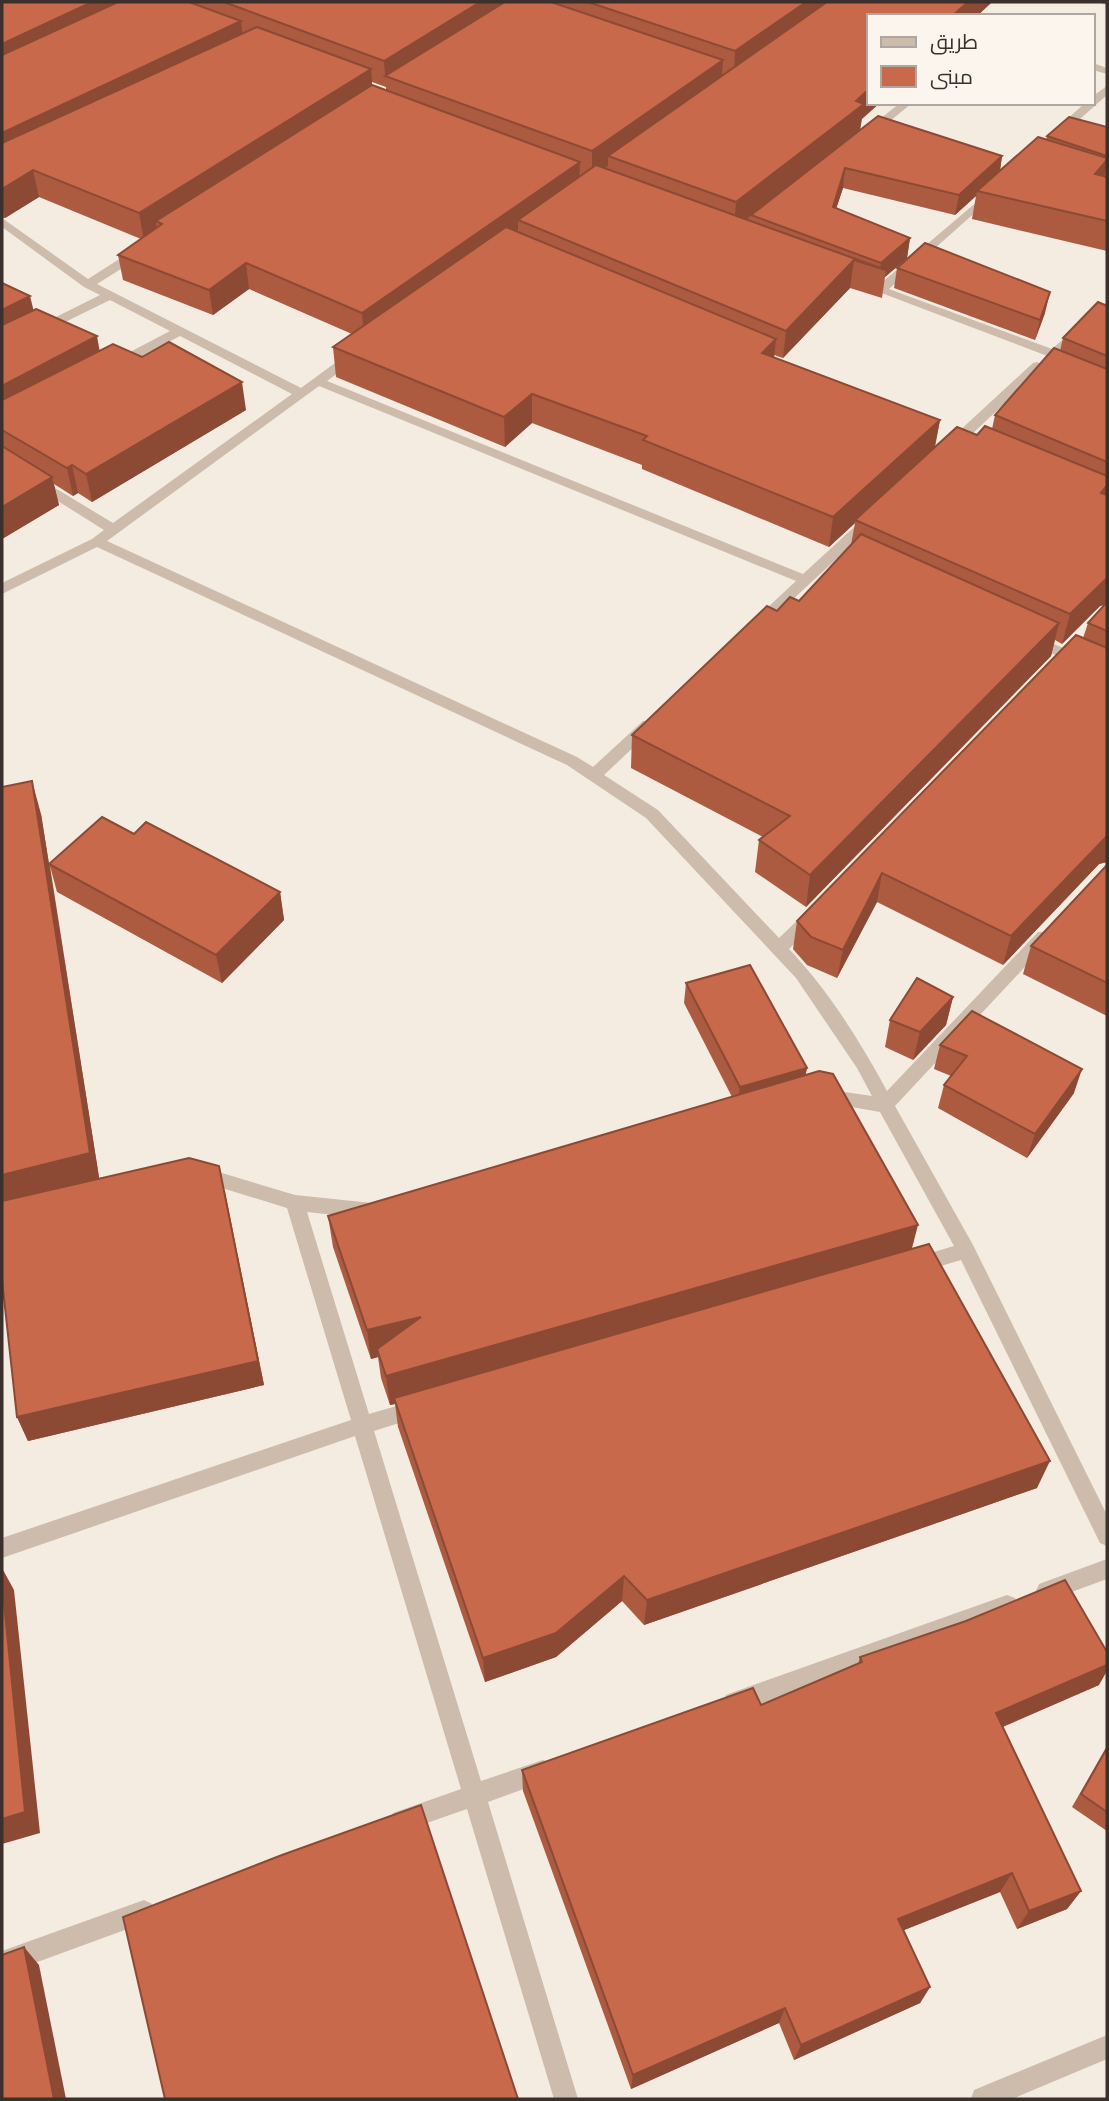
<svg xmlns="http://www.w3.org/2000/svg" width="1109" height="2101" viewBox="0 0 1109 2101" font-family="Commissioner,Cairo,sans-serif">
	<rect width="100%" height="100%" fill="#f4ebe1"/>
	<g fill="none" stroke-linecap="round" stroke-linejoin="round">
		<g fill="#cdbbac" fill-rule="evenodd">
			<polygon points="1101,2 1107,2 1107,5 1102,4"/>
			<polygon points="1093,63 1107,68 1107,74 1093,70"/>
			<polygon points="1107,86 1107,95 1062,135 1054,135 1054,131 1085,103 1093,103 1093,96"/>
			<polygon points="900,103 912,103 873,135 865,135 865,131"/>
			<polygon points="992,189 998,192 996,194 889,289 1052,349 1103,304 1107,303 1107,313 1058,357 1050,357 855,283 861,279 879,285"/>
			<path d="M 2,218 L 88,279 L 135,249 L 143,249 L 143,255 L 97,284 L 301,388 L 350,352 L 358,352 L 358,358 L 327,381 L 803,574 L 864,518 L 874,518 L 874,524 L 761,629 L 751,629 L 749,626 L 751,623 L 796,581 L 319,386 L 107,541 L 577,757 L 593,767 L 643,721 L 653,721 L 656,725 L 653,729 L 604,775 L 658,810 L 779,938 L 804,914 L 816,914 L 818,918 L 816,922 L 789,949 C 828,990 860,1041 887,1091 L 1038,932 L 1050,932 L 1052,936 L 1050,940 L 895,1106 L 973,1245 L 1107,1515 L 1107,1546 L 1100,1543 L 961,1260 L 914,1274 L 907,1272 L 904,1266 L 907,1260 L 954,1246 L 880,1112 L 818,1101 L 815,1096 L 818,1091 L 824,1089 L 872,1096 L 857,1068 L 796,978 L 646,818 L 567,765 L 97,547 L 2,594 L 2,583 L 92,539 L 104,530 L 2,466 L 2,456 L 113,523 L 292,394 L 180,336 L 119,368 L 111,368 L 111,362 L 170,331 L 110,300 L 2,353 L 2,344 L 100,295 L 84,287 L 2,227 Z"/>
			<polygon points="1037,362 1065,375 1059,379 1039,371 954,451 944,451 944,445 1033,363"/>
			<polygon points="1031,634 1107,667 1107,678 1026,642 1024,639 1026,636"/>
			<polygon points="202,1167 295,1195 372,1203 379,1205 381,1211 379,1217 372,1219 307,1212 369,1414 417,1400 424,1403 427,1409 424,1415 374,1431 481,1781 543,1760 551,1763 554,1771 551,1779 488,1802 578,2099 554,2099 467,1809 401,1832 393,1829 390,1821 393,1813 461,1789 355,1436 2,1558 2,1538 351,1420 287,1208 196,1180 193,1175 196,1170"/>
			<polygon points="1107,1559 1107,1579 1047,1601 1039,1598 1036,1591 1039,1584"/>
			<polygon points="1007,1595 1015,1598 1018,1605 1015,1612 1007,1615 734,1714 726,1711 723,1703 726,1695 734,1692"/>
			<polygon points="144,1900 152,1904 156,1912 152,1920 2,1975 2,1951"/>
			<polygon points="1107,2035 1107,2059 1012,2099 971,2099 974,2090"/>
		</g>
	</g>
	<g fill="#ac5a40" fill-rule="evenodd">
		<path d="M 2,2 L 992,2 L 977,16 L 869,16 L 860,130 L 1002,156 L 1000,171 L 1046,140 L 1047,136 L 1107,127 L 1107,251 L 972,219 L 976,196 L 955,215 L 843,188 L 836,209 L 910,238 L 907,258 L 885,277 L 882,298 L 850,288 L 783,358 L 774,355 L 774,357 L 940,420 L 935,447 L 977,435 L 992,429 L 995,415 L 1060,351 L 1063,338 L 1107,306 L 1107,862 L 1099,864 L 1003,965 L 877,902 L 837,978 L 807,965 L 793,949 L 797,921 L 1083,638 L 1088,623 L 1104,605 L 1100,606 L 1062,644 L 1055,640 L 1051,656 L 806,907 L 755,872 L 759,840 L 763,837 L 631,768 L 632,735 L 777,611 L 799,601 L 851,545 L 855,523 L 829,547 L 642,469 L 642,465 L 532,423 L 505,447 L 336,377 L 333,347 L 352,334 L 249,289 L 213,315 L 123,280 L 118,255 L 141,239 L 39,197 L 5,218 L 2,218 ZM 372,82 L 386,87 L 386,90 L 372,85 Z"/>
		<polygon points="897,268 1045,313 1035,340 894,288"/>
		<polygon points="2,283 33,310 99,350 246,410 92,502 78,493 73,496 54,484 59,505 2,539"/>
		<polygon points="41,814 49,864 134,834 280,892 284,920 222,983 57,892 50,866 99,1178 225,1192 264,1385 28,1441 17,1417"/>
		<polygon points="1107,865 1107,1016 1023,974 1031,946"/>
		<polygon points="686,983 807,1068 805,1075 911,1249 1037,1488 644,1625 622,1601 556,1657 485,1682 398,1427 395,1404 390,1405 381,1378 378,1357 371,1359 333,1247 328,1216 732,1097 684,1003"/>
		<polygon points="953,997 946,1025 913,1060 885,1047 890,1020"/>
		<polygon points="940,1045 1074,1093 1027,1158 938,1108 944,1085 951,1076 934,1069"/>
		<polygon points="860,1657 1099,1685 1003,1727 1081,1891 1067,1909 1017,1929 1000,1892 904,1930 930,1987 920,2003 794,2060 779,2023 631,2089 523,1791 522,1770 761,1705 858,1664"/>
		<polygon points="1107,1746 1107,1831 1072,1807"/>
	</g>
	<g fill="#8c4a34">
		<polygon points="92,2 139,2 2,73 2,44"/>
		<polygon points="480,2 522,2 385,76 386,87 384,61"/>
		<polygon points="806,2 841,2 734,77 735,51"/>
		<polygon points="968,2 992,2 977,16 952,16"/>
		<polygon points="241,21 244,47 2,162 2,133"/>
		<polygon points="723,60 721,86 608,156 608,166 592,177 592,151"/>
		<polygon points="371,69 373,96 156,221 157,232 144,240 139,213"/>
		<polygon points="869,89 869,103 880,103 862,119 860,130 734,229 736,202"/>
		<polygon points="1002,156 999,176 977,191 976,196 955,215 959,195"/>
		<polygon points="1107,160 1107,164 1102,186 1095,174"/>
		<polygon points="580,162 579,187 518,220 518,230 364,339 362,313"/>
		<polygon points="845,168 843,188 830,227 833,207"/>
		<polygon points="33,170 39,197 5,218 2,203 2,189"/>
		<polygon points="910,238 907,258 885,277 886,270 880,269 881,263"/>
		<polygon points="854,260 850,288 783,358 786,331"/>
		<polygon points="246,263 249,289 213,315 209,290"/>
		<polygon points="1050,292 1045,313 1035,340 1040,320"/>
		<polygon points="30,296 37,324 2,341 2,310"/>
		<polygon points="97,336 102,364 2,417 2,386"/>
		<polygon points="776,339 773,369 762,353"/>
		<polygon points="242,382 246,410 92,502 86,474"/>
		<polygon points="532,394 532,423 505,447 504,417"/>
		<polygon points="940,420 934,450 855,520 855,523 829,547 833,517"/>
		<polygon points="72,465 78,493 73,496 67,468"/>
		<polygon points="52,477 59,505 2,539 2,507"/>
		<polygon points="1107,485 1107,498 1101,493"/>
		<polygon points="1107,578 1107,604 1100,606 1062,644 1070,614"/>
		<polygon points="1059,623 1051,656 806,907 810,875"/>
		<polygon points="32,781 41,814 100,1183 2,1207 2,1175"/>
		<polygon points="1107,836 1107,862 1099,864 1003,965 1011,936"/>
		<polygon points="882,873 877,902 837,978 843,950"/>
		<polygon points="280,892 284,920 222,983 216,955"/>
		<polygon points="953,997 946,1025 913,1060 920,1032"/>
		<polygon points="807,1068 803,1087 737,1106 740,1087"/>
		<polygon points="1082,1069 1074,1093 1027,1158 1035,1134"/>
		<polygon points="219,1166 264,1385 28,1441 17,1417"/>
		<polygon points="918,1225 910,1256 394,1398 395,1404 390,1405 386,1376"/>
		<polygon points="421,1317 377,1349 378,1357 371,1359 367,1330"/>
		<polygon points="1050,1461 1037,1488 644,1625 647,1600"/>
		<polygon points="2,1568 14,1590 40,1833 2,1844"/>
		<polygon points="624,1576 622,1601 556,1657 485,1682 483,1658"/>
		<polygon points="1107,1665 1107,1671 1099,1685 985,1734 996,1713"/>
		<polygon points="1012,1873 1000,1892 889,1936 898,1919"/>
		<polygon points="1081,1891 1067,1909 1017,1929 1029,1911"/>
		<polygon points="24,1947 39,1965 66,2099 54,2099"/>
		<polygon points="930,1987 920,2003 794,2060 801,2045"/>
		<polygon points="785,2008 779,2023 631,2089 633,2075"/>
	</g>
	<g fill="#c8694b" stroke="#8c4a34" stroke-width="2">
		<polygon points="2,2 92,2 2,44"/>
		<polygon points="118,2 189,2 241,21 2,133 2,55"/>
		<polygon points="224,2 480,2 384,61"/>
		<polygon points="505,2 551,2 723,60 592,151 385,76"/>
		<polygon points="588,2 806,2 735,51"/>
		<polygon points="827,2 968,2 952,16 869,16 869,89 856,101 864,104 736,202 608,156"/>
		<polygon points="257,27 371,69 139,213 33,170 2,189 2,143"/>
		<polygon points="372,85 580,162 362,313 246,263 209,290 118,255 162,224 156,221"/>
		<polygon points="878,116 1002,156 959,195 845,168 833,207 910,238 881,263 751,215"/>
		<polygon points="1069,117 1107,127 1107,156 1047,136"/>
		<polygon points="1038,137 1107,158 1107,160 1095,174 1107,177 1107,221 977,191"/>
		<polygon points="596,165 886,270 854,260 786,331 518,220"/>
		<polygon points="506,227 776,339 762,353 940,420 833,517 643,440 647,436 532,394 504,417 333,347"/>
		<polygon points="925,243 1050,292 1040,320 897,268"/>
		<polygon points="2,283 30,296 2,310"/>
		<polygon points="1098,302 1107,306 1107,356 1063,338"/>
		<polygon points="36,309 97,336 2,386 2,325"/>
		<polygon points="169,342 242,382 86,474 72,465 67,468 2,430 2,400 113,344 142,357"/>
		<polygon points="1054,348 1107,369 1107,462 995,415"/>
		<polygon points="985,426 1107,476 1107,485 1101,493 1107,495 1107,578 1070,614 855,520 957,427 977,435"/>
		<polygon points="2,446 52,477 2,507"/>
		<polygon points="861,534 1059,623 810,875 759,840 790,816 632,735 767,606 777,611 790,597 799,601"/>
		<polygon points="1107,602 1107,631 1088,623"/>
		<polygon points="1076,635 1107,648 1107,836 1011,936 882,873 843,950 811,937 797,921"/>
		<polygon points="32,781 90,1153 2,1175 2,787"/>
		<polygon points="102,817 134,834 146,822 280,892 216,955 49,864"/>
		<polygon points="1107,865 1107,983 1031,946"/>
		<polygon points="750,965 807,1068 740,1087 686,983"/>
		<polygon points="917,978 953,997 920,1032 890,1020"/>
		<polygon points="972,1011 1082,1069 1035,1134 944,1085 967,1056 940,1045"/>
		<polygon points="819,1071 833,1074 918,1225 386,1376 377,1349 421,1317 367,1330 328,1216"/>
		<polygon points="189,1158 219,1166 258,1361 17,1417 2,1280 2,1201"/>
		<polygon points="929,1244 1050,1461 647,1600 624,1576 556,1633 483,1658 394,1398"/>
		<polygon points="1065,1580 1107,1652 1107,1665 996,1713 1081,1891 1029,1911 1012,1873 898,1919 930,1987 801,2045 785,2008 633,2075 522,1770 753,1688 761,1705 862,1662 860,1657 966,1621"/>
		<polygon points="2,1583 25,1812 2,1819"/>
		<polygon points="1107,1748 1107,1812 1081,1794"/>
		<polygon points="421,1805 518,2099 165,2099 123,1917 282,1855"/>
		<polygon points="24,1947 54,2099 2,2099 2,1955"/>
	</g>
	<rect width="1109" height="2101" fill="none" stroke="#3b302b" stroke-width="7"/>
	<rect x="867" y="14" width="228" height="91" fill="#fbf5ee" stroke="#aea6a0" stroke-width="2"/>
	<rect x="881" y="37" width="35" height="10" fill="#cdbbac" stroke="#aea6a0" stroke-width="2"/>
	<text x="930" y="49" font-size="21" fill="#3b302b">طريق</text>
	<rect x="881" y="66" width="35" height="21" fill="#c8694b" stroke="#aea6a0" stroke-width="2"/>
	<text x="930" y="84" font-size="21" fill="#3b302b">مبنى</text>
</svg>
